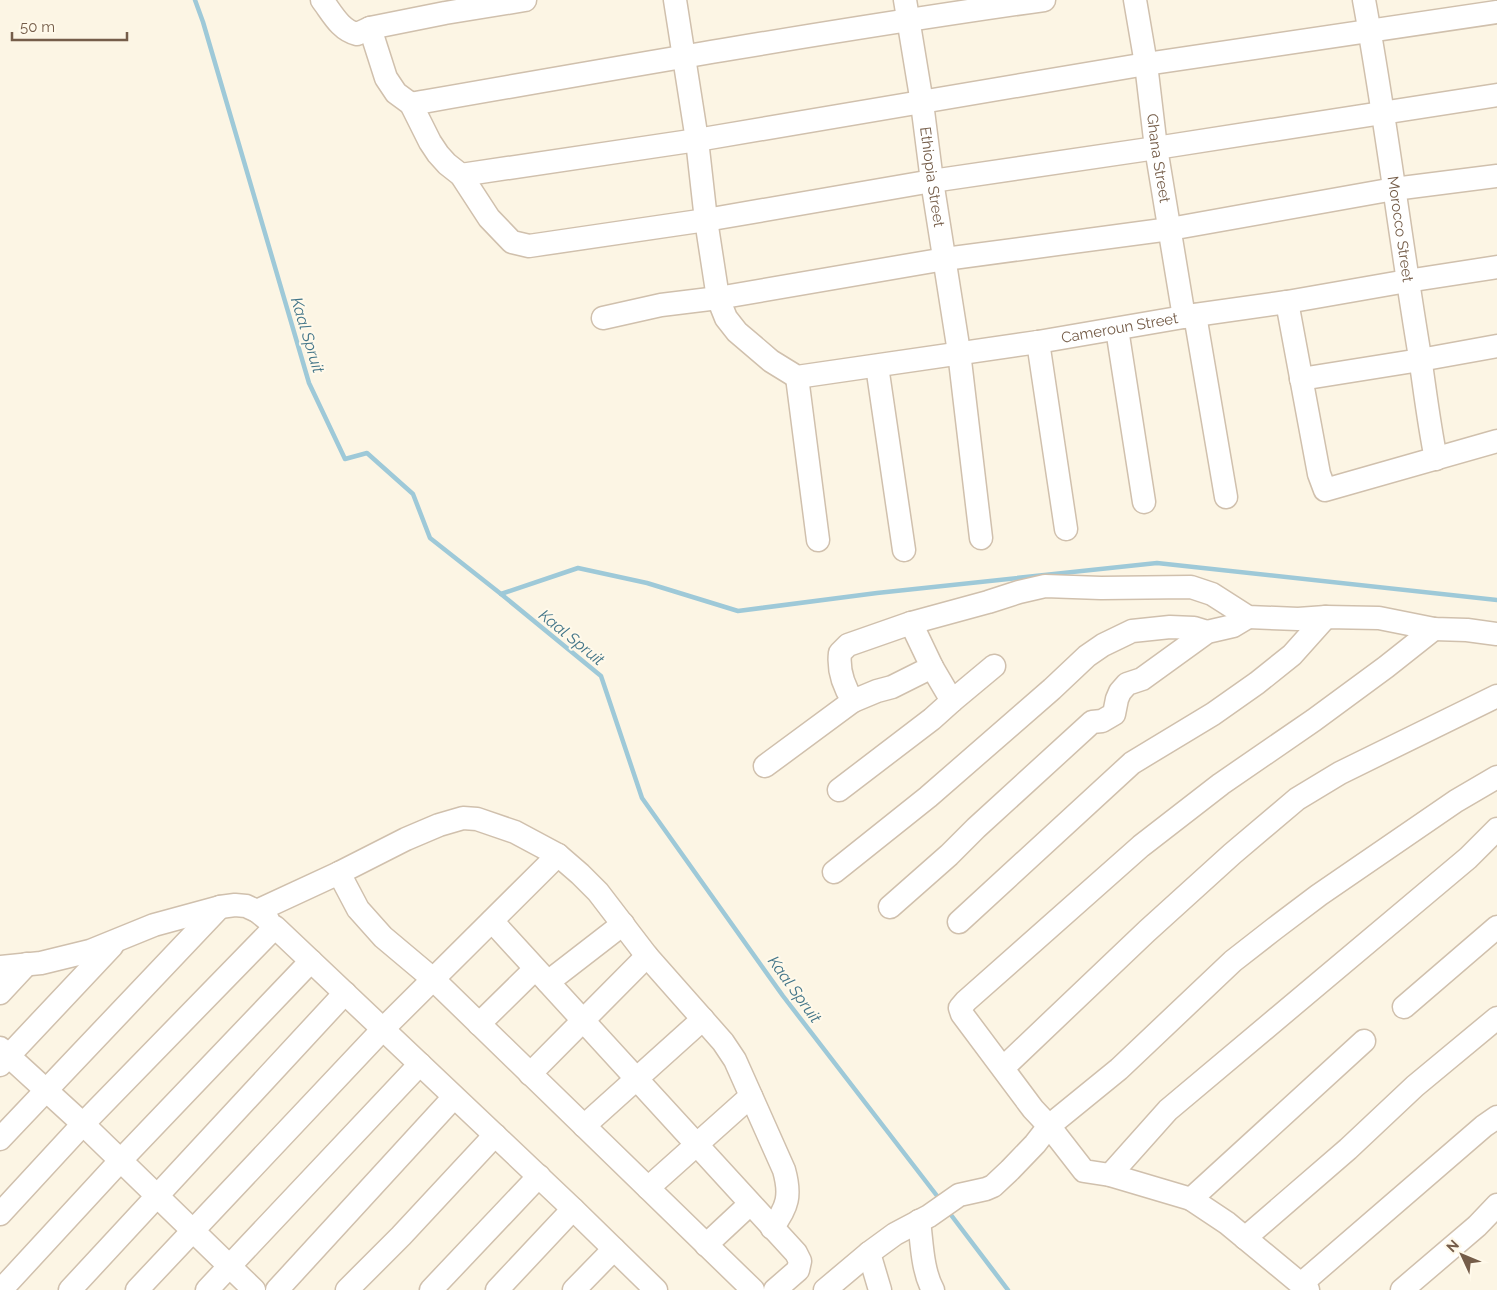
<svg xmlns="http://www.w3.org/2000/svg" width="1497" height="1290" viewBox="0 0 1497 1290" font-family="Raleway,sans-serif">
	<rect width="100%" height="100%" fill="#fcf5e4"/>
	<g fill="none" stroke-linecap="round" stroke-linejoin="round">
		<g stroke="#9ec9d8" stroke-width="4.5">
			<polyline points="195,0 203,22 309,383 345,459 367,453 413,494 430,538 501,594 601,676 642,798 783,996 941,1201"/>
			<polyline points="501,594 578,568 647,583 738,611 877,593 1157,563 1497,600"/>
			<polyline points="948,1211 1008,1290"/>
		</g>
		<g stroke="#d0c0ad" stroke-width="25">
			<g id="minor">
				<path d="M 322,0 C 332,13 340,30 357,34 L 370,28 L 386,78 L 396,93 L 411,104 L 430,142 L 438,154 L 447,164 L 461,175 L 489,218 L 512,242 L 529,246 L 706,220 L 932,181 L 1156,148 L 1497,95"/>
				<path id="s1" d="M 675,0 L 697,140 L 706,220 L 718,298 L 726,318 L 737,332 L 771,361 L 797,377 L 1038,342 L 1195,315 L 1287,302 L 1407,281 L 1497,267"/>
				<path id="s2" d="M 905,0 L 922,103 L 932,181 L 959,352 L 981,538"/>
				<path id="s3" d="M 1135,0 L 1146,64 L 1156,148 L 1184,317"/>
				<path id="s4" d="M 1364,0 C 1386,119 1400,238 1420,357 C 1425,391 1429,425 1436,459"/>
				<polyline points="370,28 445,13 525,0"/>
				<path d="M 411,104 C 622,67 832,30 1044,0"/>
				<polyline points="461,175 697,140 1146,64 1497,12"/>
				<polyline points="1287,302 1319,474 1325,490 1497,441"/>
				<polyline points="1195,315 1226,497"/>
				<polyline points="603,318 661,305 718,298 945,259 1170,229 1394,189 1497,176"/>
				<polyline points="1117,329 1144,502"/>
				<polyline points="1038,342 1066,529"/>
				<polyline points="877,366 904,550"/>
				<polyline points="797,377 818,540"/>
				<polyline points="1301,379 1420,360 1497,346"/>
				<polyline points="1434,629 1386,667 1314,720 1221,784 1141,846 966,1001 960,1008 962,1014 1033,1109 1049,1126 1119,1069 1233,961 1274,929 1319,895 1456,801 1497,777"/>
				<polyline points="853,701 877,691 892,687 932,667 911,623"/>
				<polyline points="952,701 994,666"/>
				<path d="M 765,766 L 853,701 C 844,687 838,670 840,653 L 848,645 L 911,623 L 988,602 L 1019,592 L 1045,586 L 1101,588 L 1191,587 L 1212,594 L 1248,617 L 1298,619 L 1326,617 L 1379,618 L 1434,629 L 1467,630 L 1497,634"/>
				<polyline points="839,790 932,719 952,701 932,667"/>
				<polyline points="834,872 928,797 1052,689 1087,656 1103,645 1132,631 1170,627 1194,628 1207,632"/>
				<polyline points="339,873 358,909 383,937 433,979 753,1290"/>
				<polyline points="890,907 949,855 976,828 1092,722 1102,721 1114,714 1117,699 1120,692 1127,684 1142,679 1207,632 1233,626 1248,617"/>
				<path d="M 257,911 L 339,873 L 406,839 L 439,825 L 463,818 L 477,819 L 515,832 L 558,855 L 580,874 L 598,892 L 647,956 L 723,1042 L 735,1060 L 784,1170 C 791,1195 788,1207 772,1228"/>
				<polyline points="492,921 796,1253 800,1261 798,1270 775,1290"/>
				<polyline points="959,922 1132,763 1213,714 1257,683 1292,655 1326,617"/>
				<polyline points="0,967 41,963 90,951 154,925 220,907 235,905 246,906 257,911 268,920"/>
				<polyline points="548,982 623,924"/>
				<polyline points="0,993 27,964"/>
				<polyline points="1404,1007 1497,927"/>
				<polyline points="479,1024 535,969"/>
				<polyline points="0,1048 83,1124 254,1290"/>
				<polyline points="0,1065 112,946"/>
				<polyline points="1003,1068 1147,931 1232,854 1297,799 1340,773 1497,696"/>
				<polyline points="530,1074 647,956"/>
				<polyline points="584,1126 703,1019"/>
				<polyline points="0,1139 220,907"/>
				<polyline points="1110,1175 1168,1110 1468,858 1497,829"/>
				<polyline points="648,1188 751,1096"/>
				<polyline points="1191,1199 1364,1041"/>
				<polyline points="0,1214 83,1124 275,927 573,1209 656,1290"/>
				<path d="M 919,1221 C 922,1243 922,1270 933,1290"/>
				<polyline points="1245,1238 1348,1149 1415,1086 1497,1018"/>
				<polyline points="706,1245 750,1204"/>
				<polyline points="869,1253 880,1290"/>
				<polyline points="1301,1284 1484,1126 1497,1117"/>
				<polyline points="1,1290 120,1161 311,961"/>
				<polyline points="70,1290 345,993"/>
				<polyline points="137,1290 383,1029 558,855"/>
				<polyline points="207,1290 420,1064"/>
				<polyline points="277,1290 454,1097"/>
				<polyline points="347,1290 401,1236 495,1135"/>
				<polyline points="431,1290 539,1176"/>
				<polyline points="497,1290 573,1209"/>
				<polyline points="574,1290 614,1249"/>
				<polyline points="825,1290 869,1253 895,1234 929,1216 959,1195 986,1189 993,1186 1010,1170 1035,1144 1049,1126 1084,1171 1110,1175 1191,1199 1227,1223 1308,1290"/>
				<polyline points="1402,1290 1477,1226 1497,1205"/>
			</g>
		</g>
		<use href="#minor" stroke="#fff" stroke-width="22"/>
	</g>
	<g text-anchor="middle" stroke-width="4" stroke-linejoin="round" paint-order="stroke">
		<g font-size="15" fill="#755d49" stroke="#fff9ea">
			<text dy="5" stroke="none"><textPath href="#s3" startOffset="160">Ghana Street</textPath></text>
			<text dy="5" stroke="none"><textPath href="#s2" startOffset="179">Ethiopia Street</textPath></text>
			<text dy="5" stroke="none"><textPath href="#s4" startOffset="232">Morocco Street</textPath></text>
			<text dy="5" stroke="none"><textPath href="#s1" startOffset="742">Cameroun Street</textPath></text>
		</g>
		<g font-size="16" font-style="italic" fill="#437588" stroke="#fff9ea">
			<text transform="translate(308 335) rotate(73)" y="6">Kaal Spruit</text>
			<text transform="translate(572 637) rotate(39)" y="6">Kaal Spruit</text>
			<text transform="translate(795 989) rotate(54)" y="6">Kaal Spruit</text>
		</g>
	</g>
	<g transform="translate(1462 1255) rotate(314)" stroke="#fff9ea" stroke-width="4" paint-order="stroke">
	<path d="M0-4L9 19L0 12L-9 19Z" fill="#755d49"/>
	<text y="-8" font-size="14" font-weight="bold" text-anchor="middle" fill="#755d49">N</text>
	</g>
	<path d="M12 32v8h115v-8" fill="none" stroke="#755d49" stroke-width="2.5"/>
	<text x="20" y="32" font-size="15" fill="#755d49" stroke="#fff9ea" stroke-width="4" paint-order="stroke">50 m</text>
</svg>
